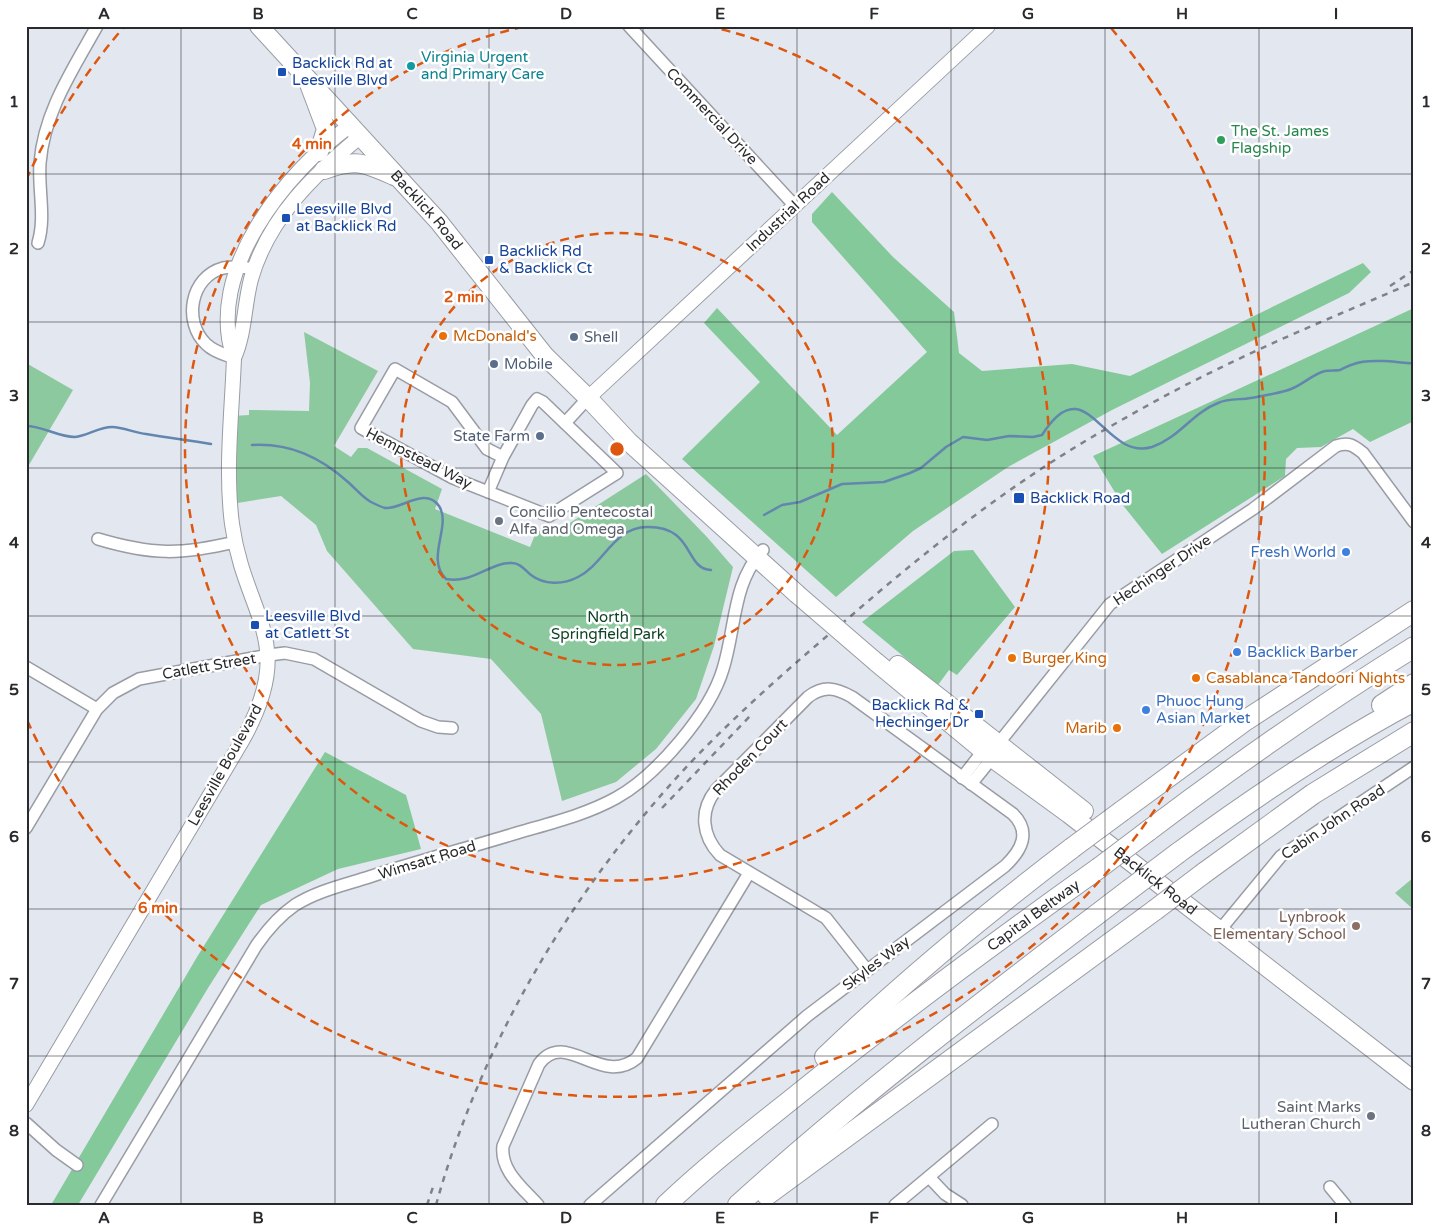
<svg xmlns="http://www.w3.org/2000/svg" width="1440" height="1231" viewBox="0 0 1440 1231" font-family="'Varela Round',sans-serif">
	<rect width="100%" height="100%" fill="#e3e7f0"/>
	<g fill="#8dc99f">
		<polygon points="304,332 378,371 334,446 351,457 358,448 367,448 442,489 435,509 530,547 537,530 551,535 646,474 707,537 733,567 714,646 696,699 656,749 616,782 562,801 541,714 491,659 413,649 327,551 316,525 281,496 231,504 232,416 249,415 249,410 309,411 310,383"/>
		<polygon points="26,363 73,390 26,470"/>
		<polygon points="1414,877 1414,910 1395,893"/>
	</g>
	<g fill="#84c999">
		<polygon points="832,192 893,257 954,312 959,353 982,371 1072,364 1130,376 1363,263 1371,272 1349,293 1112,410 1008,467 913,531 836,597 682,459 760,382 704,323 717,308 837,435 927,352 812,222 812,214"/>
		<polygon points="1414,308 1414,421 1370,442 1353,429 1321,447 1297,448 1286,459 1285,476 1162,554 1122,504 1093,456"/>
		<polygon points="973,550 1015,607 957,675 949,670 938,685 862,622 954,551"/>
		<polygon points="325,752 406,795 421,849 338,869 261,905 208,988 78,1205 51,1205 197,957"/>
	</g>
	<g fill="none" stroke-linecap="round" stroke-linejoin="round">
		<g stroke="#6286ae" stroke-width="2.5">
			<path d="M 26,426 C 43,426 58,437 75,437 C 87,436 99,427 112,427 C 123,427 135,433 146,434 C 168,438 189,440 211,444"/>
			<path d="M 252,445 C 290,443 320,457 348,482 C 355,488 363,498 371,502 C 375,504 381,507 385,508 C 401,510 425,486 439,506 C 452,526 425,558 446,579 C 473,584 490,562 512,563 C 520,563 525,570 531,575 C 544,585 563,585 578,577 C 604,564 614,527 647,527 C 695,526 684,569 711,570"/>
			<path d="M 764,515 L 782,505 L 800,502 L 842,484 L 884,482 L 910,473 L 921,468 L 946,447 L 963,437 L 987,440 L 1009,436 L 1033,437 L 1042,435 C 1087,364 1103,462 1152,447 C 1179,438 1192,413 1218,403 C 1229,398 1240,400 1251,398 C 1262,396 1274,394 1285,391 C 1300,388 1310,375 1325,371 C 1330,370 1335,371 1340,370 C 1345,368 1349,365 1354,364 C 1363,360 1374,361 1384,361 C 1394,361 1403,364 1414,363"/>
		</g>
		<g stroke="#999ca4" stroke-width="14">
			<g id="minor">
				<polyline points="629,26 795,206"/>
				<path d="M 38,243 C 46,217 38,190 40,163 C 44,112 73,69 97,26"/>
				<path d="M 234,358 C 224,354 214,352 206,344 C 183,322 190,277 223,268 C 234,266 244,267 254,269"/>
				<polyline points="565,423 588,398"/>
				<polyline points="488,492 503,457 532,405 537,399 543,402 617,473 549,516 453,478 361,428 395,369 452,402 487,449 503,457"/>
				<path d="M 98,539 C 152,555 180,555 235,542"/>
				<polyline points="26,667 97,709"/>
				<polyline points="962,778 983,751 989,748"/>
				<path d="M 971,784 L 992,758 L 998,744 L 1110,604 L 1253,509 L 1336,446 C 1349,442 1353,445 1363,453 L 1414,522"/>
				<polyline points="26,828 97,709 113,693 139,679 269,655 285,653 314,659 421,721 438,727 452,728"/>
				<polyline points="1220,930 1281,856 1414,767"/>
				<polyline points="26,1123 56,1150 77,1165"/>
				<polyline points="929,1177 945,1194 962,1205"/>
				<polyline points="1330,1187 1345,1205"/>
				<path d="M 101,1205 L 256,946 C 267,930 279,916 295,905 C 317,891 344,885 369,877 C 418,861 468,848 517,833 C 551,823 585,815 616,798 C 656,776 710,713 723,669 C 736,628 732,583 763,550"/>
				<path d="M 538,1205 C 523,1188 500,1171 503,1146 L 539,1064 C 566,1028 601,1088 637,1058 L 749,873"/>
				<path d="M 590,1205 L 807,1016 L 1005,866 C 1022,850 1031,832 1013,814 L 852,697 C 836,688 824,685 808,697 L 716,790 C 699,811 702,836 720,855 L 826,918 L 867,970"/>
				<polyline points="895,1205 992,1124"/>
			</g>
		</g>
		<g stroke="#999ca4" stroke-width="16">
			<g id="tertiary">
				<path d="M 234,358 C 204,273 286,171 351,125"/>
				<polyline points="588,398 988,26"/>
				<path d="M 26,1105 L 242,741 C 299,640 245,618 232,524 C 225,470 232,412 234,358 C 245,333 244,306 251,279 C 268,219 314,174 361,136"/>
			</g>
		</g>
		<g stroke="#999ca4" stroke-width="20">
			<g id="primary">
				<path id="s1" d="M 259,26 L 439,222 L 545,356 L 588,398 L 629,442 L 797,594"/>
				<polyline points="309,84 326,129 319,152"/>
				<path d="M 324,170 C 355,158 365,163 394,176"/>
				<path id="s2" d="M 876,662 L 992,758 L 1069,814 L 1414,1081"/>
				<polyline points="898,665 1084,811"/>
			</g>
		</g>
		<g stroke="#999ca4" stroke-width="22">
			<g id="motorway">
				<polyline points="1382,705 1414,684"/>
				<polyline points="1122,811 1246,720 1414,611"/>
				<path d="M 1148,831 C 1234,766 1322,704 1414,647"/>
				<path d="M 1178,853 C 1253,798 1331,745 1414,701"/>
				<polyline points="1204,873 1313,794 1414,732"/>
				<path d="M 825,1057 C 905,980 984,915 1072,848"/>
				<polyline points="767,1195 1155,910"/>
				<path id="s3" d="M 666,1205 C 709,1164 756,1128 802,1091 C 899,1013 998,940 1099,868"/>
				<path d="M 738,1205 C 862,1092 995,992 1129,890"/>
			</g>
		</g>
		<use href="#minor" stroke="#fff" stroke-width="11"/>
		<use href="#tertiary" stroke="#fff" stroke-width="14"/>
		<use href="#primary" stroke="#fff" stroke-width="18"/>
		<use href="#motorway" stroke="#fff" stroke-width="20"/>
		<g stroke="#7f8288" stroke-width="2.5" stroke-dasharray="6 6" stroke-linecap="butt">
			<polyline points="1390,286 1414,270"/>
			<polyline points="662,808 752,714"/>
			<polyline points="427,1205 433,1187"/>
			<path d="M 436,1205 C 482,1040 575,885 692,761 C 742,709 797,661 852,615 C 929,548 1011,484 1099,433 C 1137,411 1176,389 1216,370 C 1280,338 1348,311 1414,282"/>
		</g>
		<g stroke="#999ca4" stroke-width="20" stroke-linecap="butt">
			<polyline id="primary-bridge" points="797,594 876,662"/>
		</g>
		<g stroke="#999ca4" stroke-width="22" stroke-linecap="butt">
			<g id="motorway-bridge">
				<polyline points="1072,848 1122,811"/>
				<polyline points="1099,868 1148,831"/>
				<polyline points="1129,890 1178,853"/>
				<polyline points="1155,910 1204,873"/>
			</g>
		</g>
		<use href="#primary-bridge" stroke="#fff" stroke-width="18"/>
		<use href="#motorway-bridge" stroke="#fff" stroke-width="20"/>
	</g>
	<path fill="none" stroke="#292a2d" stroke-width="1" stroke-opacity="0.55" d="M 181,26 L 181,1205M 335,26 L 335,1205M 489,26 L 489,1205M 643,26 L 643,1205M 797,26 L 797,1205M 951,26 L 951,1205M 1105,26 L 1105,1205M 1259,26 L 1259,1205M 26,174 L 1414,174M 26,322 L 1414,322M 26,468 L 1414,468M 26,616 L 1414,616M 26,762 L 1414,762M 26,909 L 1414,909M 26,1056 L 1414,1056"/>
	<g fill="none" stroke="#de570e" stroke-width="2.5" stroke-dasharray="9 6">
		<circle cx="617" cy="449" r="216"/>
		<path d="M707 26A432 432 0 1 1 527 26"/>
		<path d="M26 180A649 649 0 0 1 123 28M1111 28A649 649 0 1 1 26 718"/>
	</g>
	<circle fill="#0f9aa8" stroke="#fff" stroke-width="2" cx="411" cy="66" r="5"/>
	<g fill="#1a4fb4" stroke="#fff" stroke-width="2">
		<rect x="277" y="67" width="10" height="10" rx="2.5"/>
		<rect x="281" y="213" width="10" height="10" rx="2.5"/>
		<rect x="484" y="255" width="10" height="10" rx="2.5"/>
		<rect x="1013" y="492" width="12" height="12" rx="2.5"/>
		<rect x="250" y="620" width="10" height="10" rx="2.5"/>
		<rect x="974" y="709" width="10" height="10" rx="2.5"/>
	</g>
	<circle fill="#2e9e5b" stroke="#fff" stroke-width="2" cx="1221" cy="140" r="5"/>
	<g fill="#e8710a" stroke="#fff" stroke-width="2">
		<circle cx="443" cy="336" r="5"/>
		<circle cx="1012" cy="658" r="5"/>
		<circle cx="1196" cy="678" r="5"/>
		<circle cx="1117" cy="728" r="5"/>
	</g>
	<g fill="#5c6f8a" stroke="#fff" stroke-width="2">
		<circle cx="574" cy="337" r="5"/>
		<circle cx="494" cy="364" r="5"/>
		<circle cx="540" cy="436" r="5"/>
	</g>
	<g fill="#6b7280" stroke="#fff" stroke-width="2">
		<circle cx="499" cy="521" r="5"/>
		<circle cx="1371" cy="1116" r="5"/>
	</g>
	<g fill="#3f7fe0" stroke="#fff" stroke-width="2">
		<circle cx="1346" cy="552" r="5"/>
		<circle cx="1237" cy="652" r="5"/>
		<circle cx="1146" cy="710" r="5"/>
	</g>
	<circle fill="#8d6e63" stroke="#fff" stroke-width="2" cx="1356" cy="926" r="5"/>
	<g text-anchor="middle" stroke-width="5" stroke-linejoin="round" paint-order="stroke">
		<g font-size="15" fill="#0d838f" stroke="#fff" text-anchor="start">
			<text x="421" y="62">Virginia Urgent<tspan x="421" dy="17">and Primary Care</tspan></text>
		</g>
		<g font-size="15" fill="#164399" stroke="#fff" text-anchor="start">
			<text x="292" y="68">Backlick Rd at<tspan x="292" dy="17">Leesville Blvd</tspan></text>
			<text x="296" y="214">Leesville Blvd<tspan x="296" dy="17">at Backlick Rd</tspan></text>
			<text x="499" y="256">Backlick Rd<tspan x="499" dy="17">&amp; Backlick Ct</tspan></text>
			<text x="1030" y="503">Backlick Road</text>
			<text x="265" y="621">Leesville Blvd<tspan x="265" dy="17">at Catlett St</tspan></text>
			<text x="969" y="710" text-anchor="end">Backlick Rd &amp;<tspan x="969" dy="17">Hechinger Dr</tspan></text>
		</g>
		<g font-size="15" fill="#292a2d" stroke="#fff">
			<text transform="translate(712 116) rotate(47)" y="5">Commercial Drive</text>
			<text dy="5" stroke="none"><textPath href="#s1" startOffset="249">Backlick Road</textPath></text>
			<text transform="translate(788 212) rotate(-43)" y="5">Industrial Road</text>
			<text transform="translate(419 458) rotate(27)" y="5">Hempstead Way</text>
			<text transform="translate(1162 570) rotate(-34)" y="5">Hechinger Drive</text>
			<text transform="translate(209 666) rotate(-10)" y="5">Catlett Street</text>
			<text transform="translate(750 757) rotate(-46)" y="5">Rhoden Court</text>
			<text transform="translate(225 765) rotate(-61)" y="5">Leesville Boulevard</text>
			<text transform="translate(1333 822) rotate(-34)" y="5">Cabin John Road</text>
			<text transform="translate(427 860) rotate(-17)" y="5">Wimsatt Road</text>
			<text dy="5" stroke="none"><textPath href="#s2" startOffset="355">Backlick Road</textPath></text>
			<text dy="5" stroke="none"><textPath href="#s3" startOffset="468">Capital Beltway</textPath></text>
			<text transform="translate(876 963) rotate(-37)" y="5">Skyles Way</text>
		</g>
		<g font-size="15" fill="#27864d" stroke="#fff" text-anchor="start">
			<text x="1231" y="136">The St. James<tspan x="1231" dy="17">Flagship</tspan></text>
		</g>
		<g font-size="15" fill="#c56008" stroke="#fff" text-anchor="start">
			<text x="453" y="341">McDonald's</text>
			<text x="1022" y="663">Burger King</text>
			<text x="1206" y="683">Casablanca Tandoori Nights</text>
			<text x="1107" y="733" text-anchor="end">Marib</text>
		</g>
		<g font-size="15" fill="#4e5e75" stroke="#fff" text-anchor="start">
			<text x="584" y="342">Shell</text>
			<text x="504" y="369">Mobile</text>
			<text x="530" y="441" text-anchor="end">State Farm</text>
		</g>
		<g font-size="15" fill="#5b616d" stroke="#fff" text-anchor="start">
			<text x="509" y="517">Concilio Pentecostal<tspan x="509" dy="17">Alfa and Omega</tspan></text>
			<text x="1361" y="1112" text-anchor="end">Saint Marks<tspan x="1361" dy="17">Lutheran Church</tspan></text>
		</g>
		<g font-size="15" fill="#366cbe" stroke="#fff" text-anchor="start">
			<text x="1336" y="557" text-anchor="end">Fresh World</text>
			<text x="1247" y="657">Backlick Barber</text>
			<text x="1156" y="706">Phuoc Hung<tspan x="1156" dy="17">Asian Market</tspan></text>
		</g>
		<g font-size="15" fill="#0e4325" stroke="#fff">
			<text x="608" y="622">North<tspan x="608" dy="17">Springfield Park</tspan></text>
		</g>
		<g font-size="15" fill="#785e54" stroke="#fff" text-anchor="end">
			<text x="1346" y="922">Lynbrook<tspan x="1346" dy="17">Elementary School</tspan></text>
		</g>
	</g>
	<circle cx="617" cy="449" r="8" fill="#de570e" stroke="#fff" stroke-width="2.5"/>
	<g font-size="15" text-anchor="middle" font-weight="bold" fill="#de570e" stroke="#fff" stroke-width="5" stroke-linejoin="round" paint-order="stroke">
		<text x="312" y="149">4 min</text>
		<text x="464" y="302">2 min</text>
		<text x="158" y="913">6 min</text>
	</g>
	<rect width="1440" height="1231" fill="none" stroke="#ffffff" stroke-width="55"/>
	<rect x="28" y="28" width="1384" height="1176" fill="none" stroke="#292a2d" stroke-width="2"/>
	<g font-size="16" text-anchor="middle" font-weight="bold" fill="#292a2d">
		<text x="104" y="19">A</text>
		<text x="258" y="19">B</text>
		<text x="412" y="19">C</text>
		<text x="566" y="19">D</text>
		<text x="720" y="19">E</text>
		<text x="874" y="19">F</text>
		<text x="1028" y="19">G</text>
		<text x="1182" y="19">H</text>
		<text x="1336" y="19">I</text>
		<text x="14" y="107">1</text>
		<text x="1426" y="107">1</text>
		<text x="14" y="254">2</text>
		<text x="1426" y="254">2</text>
		<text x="14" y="401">3</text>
		<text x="1426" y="401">3</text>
		<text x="14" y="548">4</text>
		<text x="1426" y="548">4</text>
		<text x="14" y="695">5</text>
		<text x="1426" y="695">5</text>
		<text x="14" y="842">6</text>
		<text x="1426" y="842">6</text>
		<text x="14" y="989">7</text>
		<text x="1426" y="989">7</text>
		<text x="14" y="1136">8</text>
		<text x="1426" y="1136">8</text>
		<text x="104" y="1223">A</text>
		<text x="258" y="1223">B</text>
		<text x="412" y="1223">C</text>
		<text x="566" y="1223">D</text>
		<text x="720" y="1223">E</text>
		<text x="874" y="1223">F</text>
		<text x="1028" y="1223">G</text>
		<text x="1182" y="1223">H</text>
		<text x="1336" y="1223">I</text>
	</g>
</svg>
